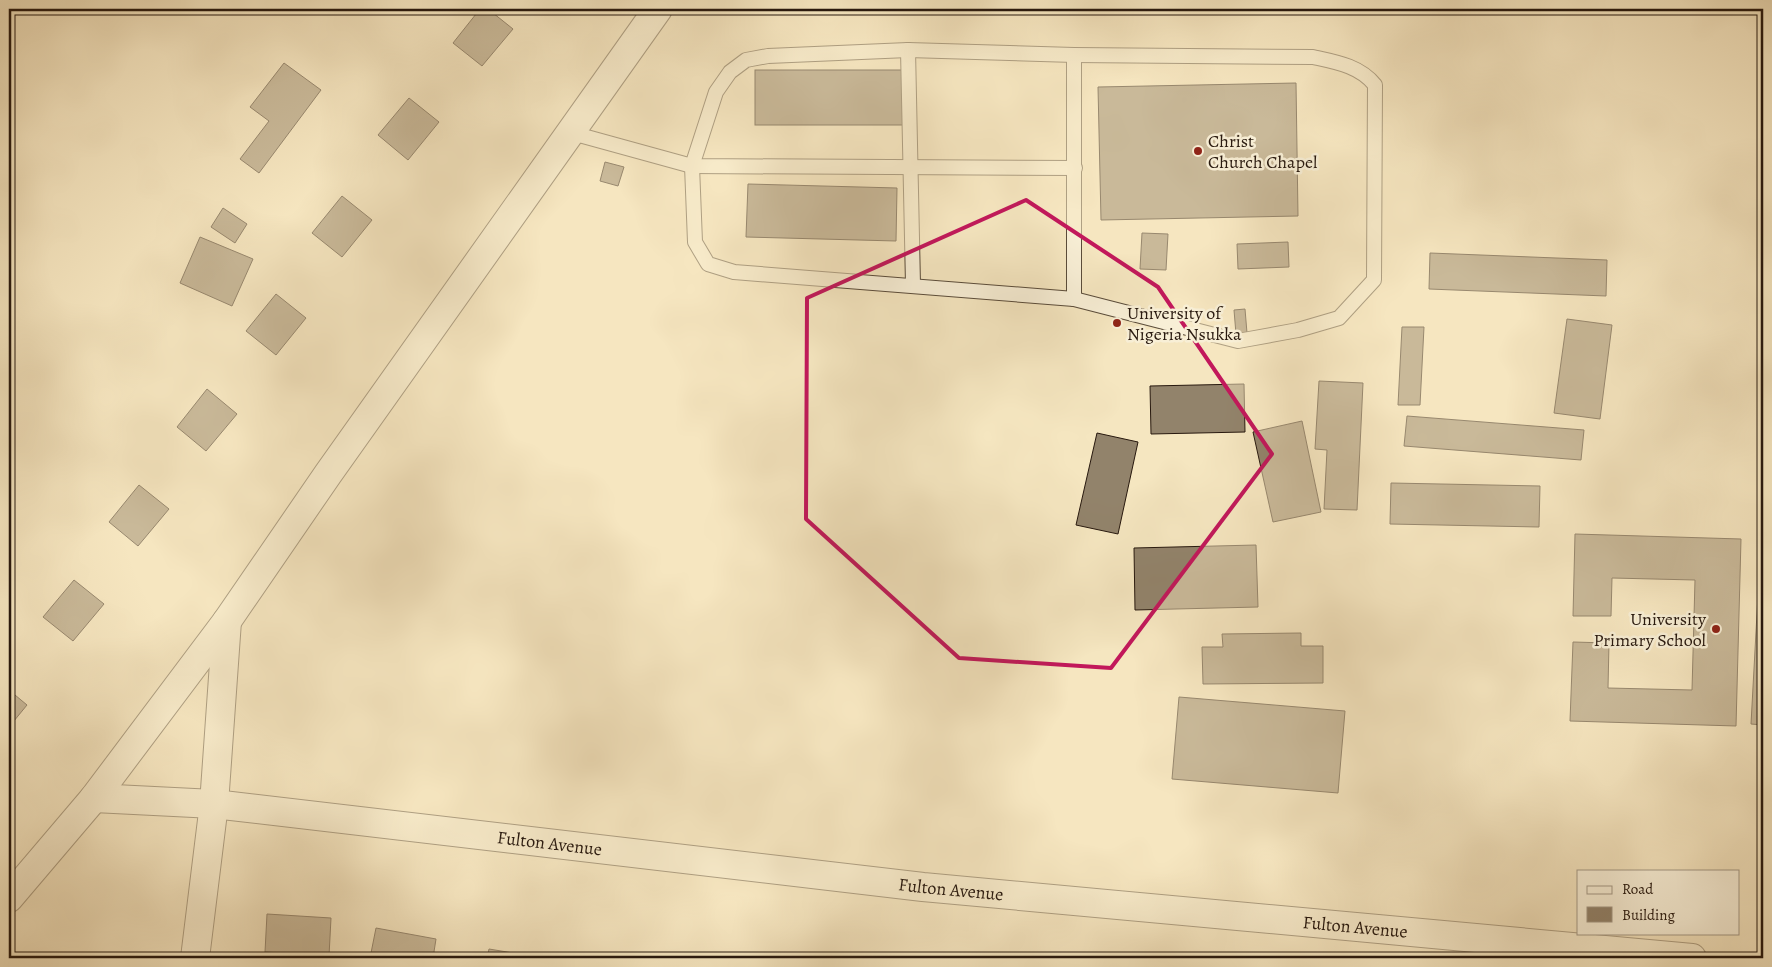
<svg xmlns="http://www.w3.org/2000/svg" width="1772" height="967" viewBox="0 0 1772 967" font-family="Alegreya,serif">
	<rect width="100%" height="100%" fill="#f5e6c0"/>
	<filter id="stains"><feTurbulence type="fractalNoise" baseFrequency=".004" numOctaves="4"/><feColorMatrix values="0 0 0 0 .2 0 0 0 0 .09 0 0 0 0 .02 0 0 0 .5 -.17"/></filter>
	<radialGradient id="worn" r=".72"><stop offset=".6" stop-color="#630" stop-opacity="0"/><stop offset="1" stop-color="#630" stop-opacity=".3"/></radialGradient>
	<g fill="#92836b" stroke="#27180e">
		<polygon points="480,9 488,9 513,29 482,66 453,43"/>
		<polygon points="284,63 321,90 259,173 240,159 269,121 250,107"/>
		<rect x="755" y="70" width="148" height="55"/>
		<polygon points="1296,83 1298,216 1101,220 1098,87"/>
		<polygon points="409,98 439,122 408,160 378,135"/>
		<polygon points="605,162 624,167 618,186 600,181"/>
		<polygon points="748,184 897,188 896,241 746,237"/>
		<polygon points="342,196 372,220 342,257 312,233"/>
		<polygon points="223,208 247,224 235,243 211,227"/>
		<polygon points="1142,233 1168,234 1166,270 1140,269"/>
		<polygon points="200,237 253,259 232,306 180,283"/>
		<polygon points="1288,242 1289,267 1238,269 1237,244"/>
		<polygon points="1430,253 1607,260 1606,296 1429,289"/>
		<polygon points="276,294 306,318 276,355 246,331"/>
		<polygon points="1245,309 1247,333 1236,334 1234,310"/>
		<polygon points="1567,319 1612,325 1600,419 1554,413"/>
		<polygon points="1402,327 1424,327 1420,405 1398,405"/>
		<polygon points="1319,381 1363,383 1357,510 1324,509 1327,450 1315,449"/>
		<polygon points="1244,384 1245,432 1151,434 1150,386"/>
		<polygon points="207,389 237,414 206,451 177,427"/>
		<polygon points="1407,416 1584,430 1581,460 1404,446"/>
		<polygon points="1302,421 1321,512 1273,522 1253,432"/>
		<polygon points="1097,433 1138,442 1118,534 1076,525"/>
		<polygon points="1391,483 1540,486 1539,527 1390,524"/>
		<polygon points="139,485 169,509 138,546 109,522"/>
		<polygon points="1575,534 1741,539 1736,726 1570,721 1573,642 1609,643 1608,688 1692,690 1695,580 1612,578 1611,616 1573,616"/>
		<polygon points="1256,545 1258,607 1135,610 1134,548"/>
		<polygon points="1760,558 1763,558 1763,725 1751,724"/>
		<polygon points="74,580 104,604 73,641 43,617"/>
		<polygon points="1301,633 1301,646 1323,646 1323,683 1203,684 1202,647 1223,647 1222,634"/>
		<polygon points="9,690 27,705 9,727"/>
		<polygon points="1179,697 1345,711 1338,793 1172,779"/>
		<polygon points="267,914 331,918 329,956 265,952"/>
		<polygon points="376,928 436,939 433,958 370,958"/>
		<polygon points="489,949 543,958 487,958"/>
	</g>
	<g fill="none" stroke-linecap="round" stroke-linejoin="round">
		<g stroke="#5a4c3a" stroke-width="16">
			<g id="service">
				<path d="M 908,50 L 1074,55 L 1313,57 C 1336,62 1360,66 1375,85 L 1374,280 L 1339,318 L 1298,330 L 1238,341 L 1074,299 L 734,272 L 708,264 L 695,242 L 692,166 L 716,92 L 730,72 L 746,60 L 768,56 Z"/>
				<polyline points="908,50 913,285"/>
				<polyline points="1074,55 1074,299"/>
				<polyline points="572,133 692,166 1075,168"/>
			</g>
		</g>
		<g stroke="#5a4c3a" stroke-width="30">
			<g id="tertiary">
				<path id="s1" d="M 94,798 L 214,804 L 923,887 L 1692,958"/>
				<polyline points="9,898 94,798 227,621 328,474 658,9"/>
				<polyline points="195,958 214,804 227,621"/>
			</g>
		</g>
		<use href="#service" stroke="#f8efd6" stroke-width="14"/>
		<use href="#tertiary" stroke="#f8efd6" stroke-width="28"/>
	</g>
	<path d="M0 0H1772V967H0ZM 1026,200 L 1158,287 L 1272,454 L 1111,668 L 959,658 L 806,519 L 807,298 Z" fill="#f5e6c0" fill-opacity=".55" fill-rule="evenodd"/>
	<path fill="none" stroke="#c2185b" stroke-width="4" stroke-linejoin="round" d="M 1026,200 L 1158,287 L 1272,454 L 1111,668 L 959,658 L 806,519 L 807,298 Z"/>
	<g fill="#8f2418" stroke="#f8efd6" stroke-width="2">
		<circle cx="1198" cy="151" r="5"/>
		<circle cx="1117" cy="323" r="5"/>
		<circle cx="1716" cy="629" r="5"/>
	</g>
	<g text-anchor="middle" stroke-width="5" stroke-linejoin="round" paint-order="stroke">
		<g font-size="18" fill="#27180e" stroke="#f8efd6" text-anchor="start">
			<text x="1208" y="147">Christ<tspan x="1208" dy="21">Church Chapel</tspan></text>
			<text x="1127" y="319">University of<tspan x="1127" dy="21">Nigeria Nsukka</tspan></text>
			<text x="1706" y="625" text-anchor="end">University<tspan x="1706" dy="21">Primary School</tspan></text>
		</g>
		<g font-size="18" fill="#27180e" stroke="#f8efd6">
			<text dy="6" stroke="none"><textPath href="#s1" startOffset="458">Fulton Avenue</textPath></text>
			<text dy="6" stroke="none"><textPath href="#s1" startOffset="862">Fulton Avenue</textPath></text>
			<text dy="6" stroke="none"><textPath href="#s1" startOffset="1268">Fulton Avenue</textPath></text>
		</g>
	</g>
	<rect width="1772" height="967" fill="none" stroke="#f5e6c0" stroke-width="30"/>
	<rect x="10" y="10" width="1752" height="947" fill="none" stroke="#27180e" stroke-width="2.5"/>
	<rect x="15" y="15" width="1742" height="937" fill="none" stroke="#27180e"/>
	<rect x="1577" y="870" width="162" height="65" fill="#f8efd6" stroke="#a49986"/>
	<rect x="1587" y="886" width="25" height="8" fill="#f8efd6" stroke="#a49986"/>
	<text x="1622" y="894" font-size="15" fill="#27180e">Road</text>
	<rect x="1587" y="907" width="25" height="15" fill="#92836b" stroke="#a49986"/>
	<text x="1622" y="920" font-size="15" fill="#27180e">Building</text>
	<rect width="100%" height="100%" filter="url(#stains)"/>
	<rect width="100%" height="100%" fill="url(#worn)"/>
</svg>
